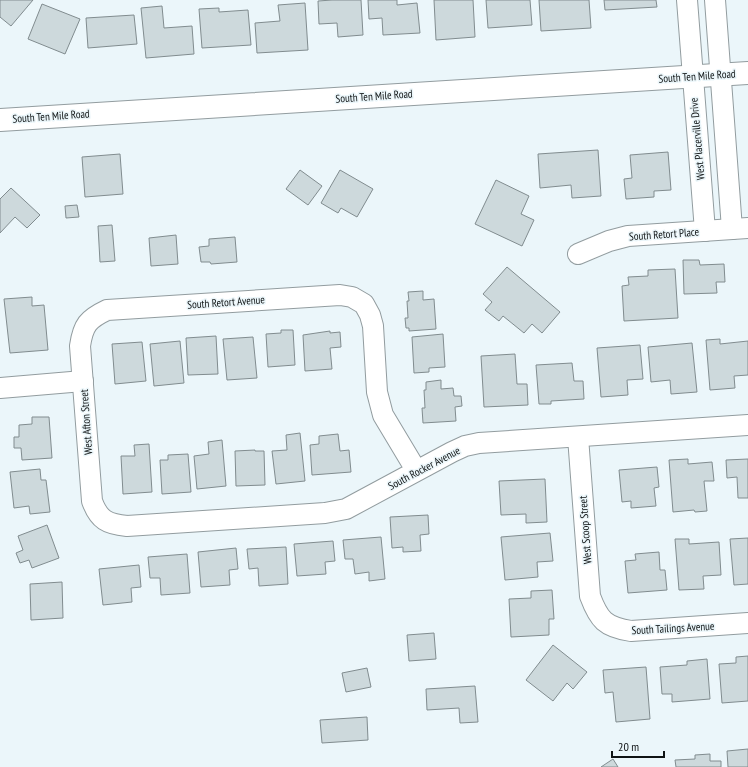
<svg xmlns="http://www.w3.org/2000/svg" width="748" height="767" viewBox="0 0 748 767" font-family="'PT Sans Narrow',sans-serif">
	<rect width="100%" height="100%" fill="#ebf6fa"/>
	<g fill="#cdd9dc" stroke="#818c8f">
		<polygon points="0,0 33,0 11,26 0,17"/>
		<polygon points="332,0 361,0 363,35 338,37 337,23 319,24 318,1"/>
		<polygon points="368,0 397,0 397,5 417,3 420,33 383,35 382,18 369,19"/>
		<polygon points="434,0 473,0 475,37 436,40"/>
		<polygon points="486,0 530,0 532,25 488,28"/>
		<polygon points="539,0 589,0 591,28 541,31"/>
		<polygon points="604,0 656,0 657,7 605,10"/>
		<polygon points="305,3 308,50 257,53 255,23 280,21 278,5"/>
		<polygon points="42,4 80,19 65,54 28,39"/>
		<polygon points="162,6 164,28 192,26 194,54 146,58 141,8"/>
		<polygon points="219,8 219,12 248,10 251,45 202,48 199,9"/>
		<polygon points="134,15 137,44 88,48 86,18"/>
		<polygon points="598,150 601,196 572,198 571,185 540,188 538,154"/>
		<polygon points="668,152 671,190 654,191 654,197 626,199 624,179 632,178 630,155"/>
		<polygon points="120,154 123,194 85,197 82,157"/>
		<polygon points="300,170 322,186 308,205 286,189"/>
		<polygon points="340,170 373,189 357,217 341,208 338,213 321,203"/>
		<polygon points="496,180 529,196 521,214 534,220 522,246 475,224"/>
		<polygon points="11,188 40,215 27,228 15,217 0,233 0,199"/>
		<polygon points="77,205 79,217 66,218 65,206"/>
		<polygon points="112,225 115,261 100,262 98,226"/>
		<polygon points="176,235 178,264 151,266 149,238"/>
		<polygon points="235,237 237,262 211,264 210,262 201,262 199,247 209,246 209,239"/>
		<polygon points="683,260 699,260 700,265 724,264 725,282 716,282 717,293 684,294"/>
		<polygon points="507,267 560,312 542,333 532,324 524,333 503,316 499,321 485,310 492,302 483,294"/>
		<polygon points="675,269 678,318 624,321 622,286 629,285 628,277 648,276 648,270"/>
		<polygon points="423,291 423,300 434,299 436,329 409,331 409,328 406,328 405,318 408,318 407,301 409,301 408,292"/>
		<polygon points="32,297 32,306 44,305 48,350 10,353 4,299"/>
		<polygon points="281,330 293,330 295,365 268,367 266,334 281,333"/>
		<polygon points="330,331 330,333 340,332 341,347 330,348 332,369 305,371 303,335"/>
		<polygon points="443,334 445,367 429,368 429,372 414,373 412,337"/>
		<polygon points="216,336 218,374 188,375 186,338"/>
		<polygon points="253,337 257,378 227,380 223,339"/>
		<polygon points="720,339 720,344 748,341 748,375 734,376 735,388 710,390 706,340"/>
		<polygon points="180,341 184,383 154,386 150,344"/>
		<polygon points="142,342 146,381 115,384 112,344"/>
		<polygon points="692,343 697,392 671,394 670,380 651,382 648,347"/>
		<polygon points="640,345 643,379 627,380 628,395 601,397 597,348"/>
		<polygon points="515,354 517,384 527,384 528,405 484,407 481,356"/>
		<polygon points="572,363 574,381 583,381 584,399 551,401 551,404 539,404 536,365"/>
		<polygon points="441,380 441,389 453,388 454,396 461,396 462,406 455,407 456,421 423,423 422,408 425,408 424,390 426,390 426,382"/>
		<polygon points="32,417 49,417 52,458 22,460 21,448 14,448 14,437 19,437 19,425 32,424"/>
		<polygon points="300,433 305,481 276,484 272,451 287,450 286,435"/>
		<polygon points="338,434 340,451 349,450 351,472 312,475 310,445 319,444 319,436"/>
		<polygon points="222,440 226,486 197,489 194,456 209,454 208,442"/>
		<polygon points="149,444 152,492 123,494 121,456 135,456 134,445"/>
		<polygon points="255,450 255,451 264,451 265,485 236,486 235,451"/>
		<polygon points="188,454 191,492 162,494 160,460 168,460 168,455"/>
		<polygon points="688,459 688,464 712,462 714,481 704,481 707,511 695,512 694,510 673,512 669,460"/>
		<polygon points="748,459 748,498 738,498 737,477 727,478 726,460"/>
		<polygon points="657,467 659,487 654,488 656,506 631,508 631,501 622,502 619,470"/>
		<polygon points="40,469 41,480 46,480 50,512 30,514 29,506 14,508 10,472"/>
		<polygon points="545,479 547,522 526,523 526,514 501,515 499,481"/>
		<polygon points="428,515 429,534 420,535 421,551 403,552 403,547 392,548 390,517"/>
		<polygon points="47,525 59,558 32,568 29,560 20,563 16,553 23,550 18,536"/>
		<polygon points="550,533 553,561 537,562 538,577 505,580 501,537"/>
		<polygon points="381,537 385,579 369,581 369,572 355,574 353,559 345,559 343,540"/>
		<polygon points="748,538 748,584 734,585 730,539"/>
		<polygon points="675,539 689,539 689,544 719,542 721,575 703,576 704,589 679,590"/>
		<polygon points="333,541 335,561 325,562 326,574 297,576 294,544"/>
		<polygon points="286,547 288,584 259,586 258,568 249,569 247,549"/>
		<polygon points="236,548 238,569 229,570 230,585 201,587 198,552"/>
		<polygon points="659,552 660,570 665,570 667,590 628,593 625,561 636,560 635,554"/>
		<polygon points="187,554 190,593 161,595 160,578 150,578 148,557"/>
		<polygon points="139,565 141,587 131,588 132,602 103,605 99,569"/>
		<polygon points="62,582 63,618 31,620 30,584"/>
		<polygon points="552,590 554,619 549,619 549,635 511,637 509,599 531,598 531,591"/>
		<polygon points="434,633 436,659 409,661 407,635"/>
		<polygon points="553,645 587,672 573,689 567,683 553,701 526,680"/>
		<polygon points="748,656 748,701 722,703 719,664 736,663 736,657"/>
		<polygon points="707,659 710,699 672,702 672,694 662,694 660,667 687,665 687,661"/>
		<polygon points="646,667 650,719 616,722 613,692 605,693 603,670"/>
		<polygon points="367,668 371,687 346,692 342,673"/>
		<polygon points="475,686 478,722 460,723 459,708 427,710 426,689"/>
		<polygon points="367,717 368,740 322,743 320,720"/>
		<polygon points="748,749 748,767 728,767 727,751"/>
		<polygon points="710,754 710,761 721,761 721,767 676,767 675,760 695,759 695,755"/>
		<polygon points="613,759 618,767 601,767"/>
	</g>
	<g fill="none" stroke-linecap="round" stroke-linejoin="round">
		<g stroke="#929c9f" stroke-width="22">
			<g id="minor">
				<polyline points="687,0 705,231"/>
				<polyline points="715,0 732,229"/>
				<polyline points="578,254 609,241 628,236 748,228"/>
				<polyline points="0,388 83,381"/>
				<path d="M 578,437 L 590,596 C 599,620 605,627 631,631 L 748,623"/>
				<path d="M 416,470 L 383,415 L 377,392 L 373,326 L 370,315 L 364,304 L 352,297 L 340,295 L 107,310 C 88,319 83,325 80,346 L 92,501 C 99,520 107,524 127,526 L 325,513 L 346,509 L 452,452 L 465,446 L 479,443 L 748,425"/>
			</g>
		</g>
		<g stroke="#929c9f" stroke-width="24">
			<polyline id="tertiary" points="0,120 748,73"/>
		</g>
		<use href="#minor" stroke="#fff" stroke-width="20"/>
		<use href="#tertiary" stroke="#fff" stroke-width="22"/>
	</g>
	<g text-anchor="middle" stroke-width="3" stroke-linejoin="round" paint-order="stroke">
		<g font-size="11" fill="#0f1314" stroke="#ebf6fa">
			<text transform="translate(697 76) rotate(-4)" y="4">South Ten Mile Road</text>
			<text transform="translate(374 96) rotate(-4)" y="4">South Ten Mile Road</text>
			<text transform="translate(51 116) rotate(-4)" y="4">South Ten Mile Road</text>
			<text transform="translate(697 139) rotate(-95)" y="4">West Placerville Drive</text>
			<text transform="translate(664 234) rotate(-4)" y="4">South Retort Place</text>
			<text transform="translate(226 302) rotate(-4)" y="4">South Retort Avenue</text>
			<text transform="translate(86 422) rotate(-94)" y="4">West Afton Street</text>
			<text transform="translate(424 468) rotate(-28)" y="4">South Rocker Avenue</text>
			<text transform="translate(585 530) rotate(-94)" y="4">West Scoop Street</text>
			<text transform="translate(673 628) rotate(-3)" y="4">South Tailings Avenue</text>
		</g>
	</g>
	<path d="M612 751v6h52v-6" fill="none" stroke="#0f1314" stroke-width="2"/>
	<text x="618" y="751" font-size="12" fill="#0f1314" stroke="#ebf6fa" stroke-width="3" paint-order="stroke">20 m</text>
</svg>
